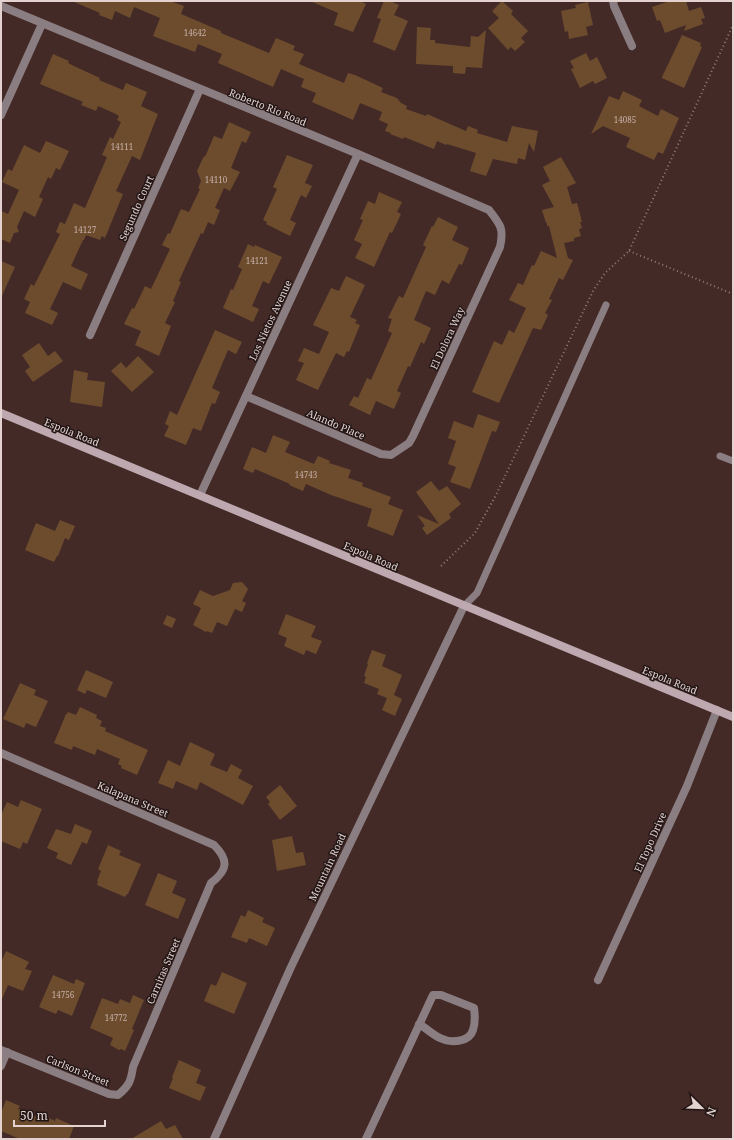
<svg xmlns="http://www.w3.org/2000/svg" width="734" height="1140" viewBox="0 0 734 1140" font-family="'Noto Serif',serif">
	<rect width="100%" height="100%" fill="#432a27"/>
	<g fill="#6d4c2e">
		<polygon points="72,1 170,1 184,6 181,14 221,31 221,33 269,53 276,38 295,46 293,50 304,54 299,64 344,83 348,73 355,75 383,88 381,92 397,98 401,103 407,106 406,109 426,116 427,114 466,131 468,126 478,130 477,133 507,142 512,126 538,131 534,152 529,143 525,160 518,158 517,164 493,159 486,176 470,171 476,153 447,144 446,145 437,141 434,149 404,137 403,139 390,134 391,133 385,131 388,124 379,120 382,112 360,103 353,120 312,102 316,93 301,87 304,79 281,69 273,87 218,63 222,54 198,44 195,52 153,36 160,18 134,7 130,18 115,11 112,20 99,15 100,13"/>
		<polygon points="310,1 360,1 366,4 353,32 334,25 338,13"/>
		<polygon points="384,1 390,1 399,5 394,15 408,21 395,51 373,42 381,19 377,18"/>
		<polygon points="502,1 513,11 511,14 528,31 521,38 525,42 515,51 511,47 508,50 488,28 499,18 492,11"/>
		<polygon points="670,1 686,1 689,11 701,7 705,18 701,19 703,24 684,31 686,25 665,33 660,20 657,21 652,7"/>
		<polygon points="588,2 593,25 586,27 588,35 569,39 568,31 565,32 561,11 576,8 575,5"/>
		<polygon points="417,27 431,28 430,40 435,40 435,43 470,47 471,36 478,37 486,30 482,68 466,67 465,74 453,73 453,66 416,64"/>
		<polygon points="682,35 701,43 700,46 702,47 684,88 662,78 662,77"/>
		<polygon points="586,53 590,61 597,57 607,78 595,84 593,81 580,88 571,69 574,68 570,61"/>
		<polygon points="53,54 69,61 68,63 76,67 100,78 99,80 123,90 126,83 147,92 141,106 158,114 140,160 132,156 116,191 123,194 105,238 102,236 100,240 86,235 84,240 83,240 71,266 88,274 81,290 63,282 50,309 58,313 52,325 25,313 30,302 24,299 31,284 34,286 60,234 56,232 60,222 65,224 74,203 85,208 107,157 102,155 110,137 113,139 121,122 117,120 119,116 116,114 98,106 96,111 81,105 83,102 40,84"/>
		<polygon points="623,91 642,100 639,106 658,116 661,109 679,118 663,154 658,152 654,160 626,147 630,138 603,126 591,134 609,96 619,100"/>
		<polygon points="229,122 251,132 246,143 242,141 231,168 240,172 230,191 224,188 215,208 220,210 214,225 208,222 203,234 201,233 183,272 179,281 181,282 173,301 175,302 165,323 171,326 159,356 135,345 141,331 124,324 132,308 134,309 145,286 151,289 170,249 162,245 168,233 170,234 181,209 189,212 200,189 198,188 201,181 197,171 204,156 205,157 214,136 222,139"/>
		<polygon points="46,141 69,151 60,170 56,168 51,179 48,177 39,197 43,199 35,217 24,211 17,227 19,232 14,233 10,243 1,239 1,211 8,214 19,190 2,182 8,169 12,171 24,145 40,153"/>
		<polygon points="287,155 313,165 305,183 312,186 306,198 301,195 290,220 296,223 290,236 266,224 267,222 263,220 277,189 273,187"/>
		<polygon points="561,157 576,183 567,187 572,204 577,203 582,222 580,222 582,228 579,229 581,236 574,238 574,241 564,243 568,258 573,260 563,280 559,278 549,299 552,300 545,313 548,315 541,330 533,328 499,403 472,392 494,341 502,345 509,330 514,333 526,308 509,300 518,283 523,285 532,265 534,266 541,251 557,258 549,226 547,226 547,223 546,223 542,210 554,207 542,185 550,181 543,167"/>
		<polygon points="379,192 402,202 397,212 401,214 392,233 390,232 374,267 355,258 362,244 354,240 363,220 360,219 368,201 375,204"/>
		<polygon points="438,217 458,227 452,240 469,248 462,265 459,264 449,284 442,280 435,295 426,291 414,320 431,328 424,344 421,342 410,367 408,366 397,391 401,393 394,409 376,401 370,415 349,405 354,396 358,398 367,378 371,380 392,333 388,331 392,319 388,318 399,296 403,298 426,247 423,245 432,226 433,227"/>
		<polygon points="248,244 254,247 255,245 282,257 269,284 263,281 252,306 259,309 253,322 223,308 231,289 233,290 242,269 238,267"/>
		<polygon points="1,261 15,267 1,298"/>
		<polygon points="346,276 365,285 350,317 357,320 355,323 360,325 349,352 347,351 344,357 336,353 318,390 296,380 304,363 298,361 304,348 319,354 329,332 313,325 331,288 339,291"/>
		<polygon points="215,330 242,342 236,354 228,350 212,388 220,392 215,404 212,403 201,431 193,428 186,445 164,436 169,426 165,424 170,411 177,415"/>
		<polygon points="39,343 48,356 55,351 63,361 33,382 25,371 30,367 22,355"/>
		<polygon points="138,356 154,372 132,392 111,371 121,362 126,368"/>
		<polygon points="74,370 88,373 87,380 105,382 102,407 70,402"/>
		<polygon points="478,414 500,422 496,432 492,431 470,489 450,482 456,467 448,464 456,441 448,438 454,421 473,428"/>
		<polygon points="273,435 290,442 285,452 314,464 318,456 330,461 329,463 351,470 348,478 363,483 362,486 391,497 388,504 403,510 393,536 367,526 372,509 331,495 306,484 303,491 289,485 290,484 255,469 253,473 243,469 252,447 266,453"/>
		<polygon points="431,481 439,491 447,486 461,504 449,514 451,518 427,535 422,528 425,526 417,515 439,524 416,492"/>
		<polygon points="60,520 75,526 69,540 65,538 58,556 57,556 54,562 25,550 36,523 55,531"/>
		<polygon points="242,582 248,589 242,601 246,603 242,612 235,609 227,626 217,622 212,633 207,631 206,632 193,625 201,608 193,604 200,590 213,596 230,590 233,583"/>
		<polygon points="286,614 316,626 311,637 322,641 316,654 306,650 304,655 284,646 287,638 278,634"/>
		<polygon points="167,615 176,619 172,628 163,624"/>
		<polygon points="372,650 386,655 382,666 402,675 394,695 402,699 395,716 382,710 387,698 377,694 379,689 364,683 366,677 364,676 368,664 367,663"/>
		<polygon points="86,670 113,682 106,698 87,690 85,694 77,690"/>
		<polygon points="20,683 36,690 34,695 48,701 36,727 26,723 24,728 3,719"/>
		<polygon points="80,707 97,715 96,718 102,721 100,726 106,728 105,731 148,750 137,775 121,768 122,766 118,764 120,759 97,749 95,755 73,746 72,750 54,743 66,714 67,714 68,712 76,715"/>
		<polygon points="190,742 215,754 210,765 227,772 231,764 242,770 238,778 253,786 243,805 200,782 197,790 176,781 173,789 158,783 168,760 180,766"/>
		<polygon points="280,785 297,806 280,820 268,804 270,802 266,797"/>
		<polygon points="21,800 42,809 27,844 23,842 20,849 1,841 1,815 7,802 18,807"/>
		<polygon points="75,824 92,831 87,844 82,842 71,865 56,858 58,853 47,848 56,829 71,834"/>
		<polygon points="292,836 296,853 303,852 306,865 277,871 272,840"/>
		<polygon points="108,845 121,851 119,855 141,864 128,894 127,894 125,897 97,885 98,881 97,881 101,871 98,869"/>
		<polygon points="158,873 177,881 172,893 186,899 178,919 145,905"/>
		<polygon points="248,910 264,918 262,922 275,928 267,946 249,938 247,943 231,937 241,915 245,917"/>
		<polygon points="6,951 29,962 25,969 32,971 23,991 8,985 1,1001 1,962"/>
		<polygon points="222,972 247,983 234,1014 204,1001 211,984 216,986"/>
		<polygon points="53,975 74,984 76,979 85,983 72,1016 58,1010 56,1014 39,1007"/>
		<polygon points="133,995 144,1000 132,1029 134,1030 125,1051 121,1049 119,1050 110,1045 113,1038 90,1028 102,998 118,1004 120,999 130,1003"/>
		<polygon points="179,1060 201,1070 196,1083 206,1087 200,1101 169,1088 173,1078 172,1077"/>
		<polygon points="6,1100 20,1106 18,1109 47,1122 49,1118 55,1121 56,1118 74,1126 69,1139 20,1139 1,1131 1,1113"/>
		<polygon points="161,1121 166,1129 175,1125 183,1139 131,1139"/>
	</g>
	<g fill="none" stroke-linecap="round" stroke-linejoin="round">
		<g stroke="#927c7a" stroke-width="2" stroke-dasharray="1 3" stroke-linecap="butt">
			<polyline points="629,251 733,294"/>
			<polyline points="441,566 475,533 496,495 593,291 605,273 629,251 733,25"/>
		</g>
		<g stroke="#8b7e82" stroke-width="7">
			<polyline points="720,456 733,461"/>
			<polyline points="464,606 477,593 606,305"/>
		</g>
		<g stroke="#8b7e82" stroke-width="8">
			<polyline points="613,1 614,6 632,46"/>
			<path d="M 1,6 L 358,154 L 489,210 C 501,225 504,229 500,247 L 413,436 L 409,443 L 391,455 L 381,454 L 246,396"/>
			<polyline points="1,115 42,24"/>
			<polyline points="90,335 200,89"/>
			<polyline points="200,495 358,154"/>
			<path d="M 1,753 L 214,845 C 229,860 228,870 211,883 L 133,1067 C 131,1081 129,1086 118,1095 L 109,1094 L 1,1050"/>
			<polyline points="598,980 687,786 717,710"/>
			<polyline points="1,1066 7,1052"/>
			<polyline points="214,1139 291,967 464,606"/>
			<path d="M 366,1139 L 433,995 L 441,995 L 474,1008 C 475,1015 475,1024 473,1030 C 469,1043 450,1043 440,1038 C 433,1035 426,1028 419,1024"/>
		</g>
		<polyline stroke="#bea9b0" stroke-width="8" points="1,413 733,717"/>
	</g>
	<g text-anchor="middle" stroke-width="3" stroke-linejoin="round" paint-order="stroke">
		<g font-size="8" fill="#c6b0a8">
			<text x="195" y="36">14642</text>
			<text x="625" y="123">14085</text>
			<text x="122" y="150">14111</text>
			<text x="216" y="183">14110</text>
			<text x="85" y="233">14127</text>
			<text x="257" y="264">14121</text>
			<text x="306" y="478">14743</text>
			<text x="63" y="998">14756</text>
			<text x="116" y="1021">14772</text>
		</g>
		<g font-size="10" fill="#e3d2d0" stroke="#221615">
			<text transform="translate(268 107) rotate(22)" y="4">Roberto Rio Road</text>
			<text transform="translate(136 208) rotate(-66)" y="4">Segundo Court</text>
			<text transform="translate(270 320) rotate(-65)" y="4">Los Nietos Avenue</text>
			<text transform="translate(447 338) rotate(-65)" y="4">El Dolora Way</text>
			<text transform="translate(336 424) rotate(23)" y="4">Alando Place</text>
			<text transform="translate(72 432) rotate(22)" y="4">Espola Road</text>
			<text transform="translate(371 556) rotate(23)" y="4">Espola Road</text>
			<text transform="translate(670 680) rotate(22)" y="4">Espola Road</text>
			<text transform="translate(133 799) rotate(23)" y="4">Kalapana Street</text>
			<text transform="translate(650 842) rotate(-66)" y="4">El Topo Drive</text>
			<text transform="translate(327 867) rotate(-65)" y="4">Mountain Road</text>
			<text transform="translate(163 971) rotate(-67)" y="4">Carnitas Street</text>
			<text transform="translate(78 1070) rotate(22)" y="4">Carlson Street</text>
		</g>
	</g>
	<rect width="734" height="1140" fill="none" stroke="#e3d2d0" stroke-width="4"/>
	<g transform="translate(702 1108) rotate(113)" stroke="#221615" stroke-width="3" paint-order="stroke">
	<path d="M0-3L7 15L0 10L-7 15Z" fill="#e3d2d0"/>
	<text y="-6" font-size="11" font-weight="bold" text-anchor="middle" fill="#e3d2d0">N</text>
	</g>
	<path d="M14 1120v6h91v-6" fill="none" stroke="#e3d2d0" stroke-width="2"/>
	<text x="20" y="1120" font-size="12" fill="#e3d2d0" stroke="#221615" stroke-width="3" paint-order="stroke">50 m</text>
</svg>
